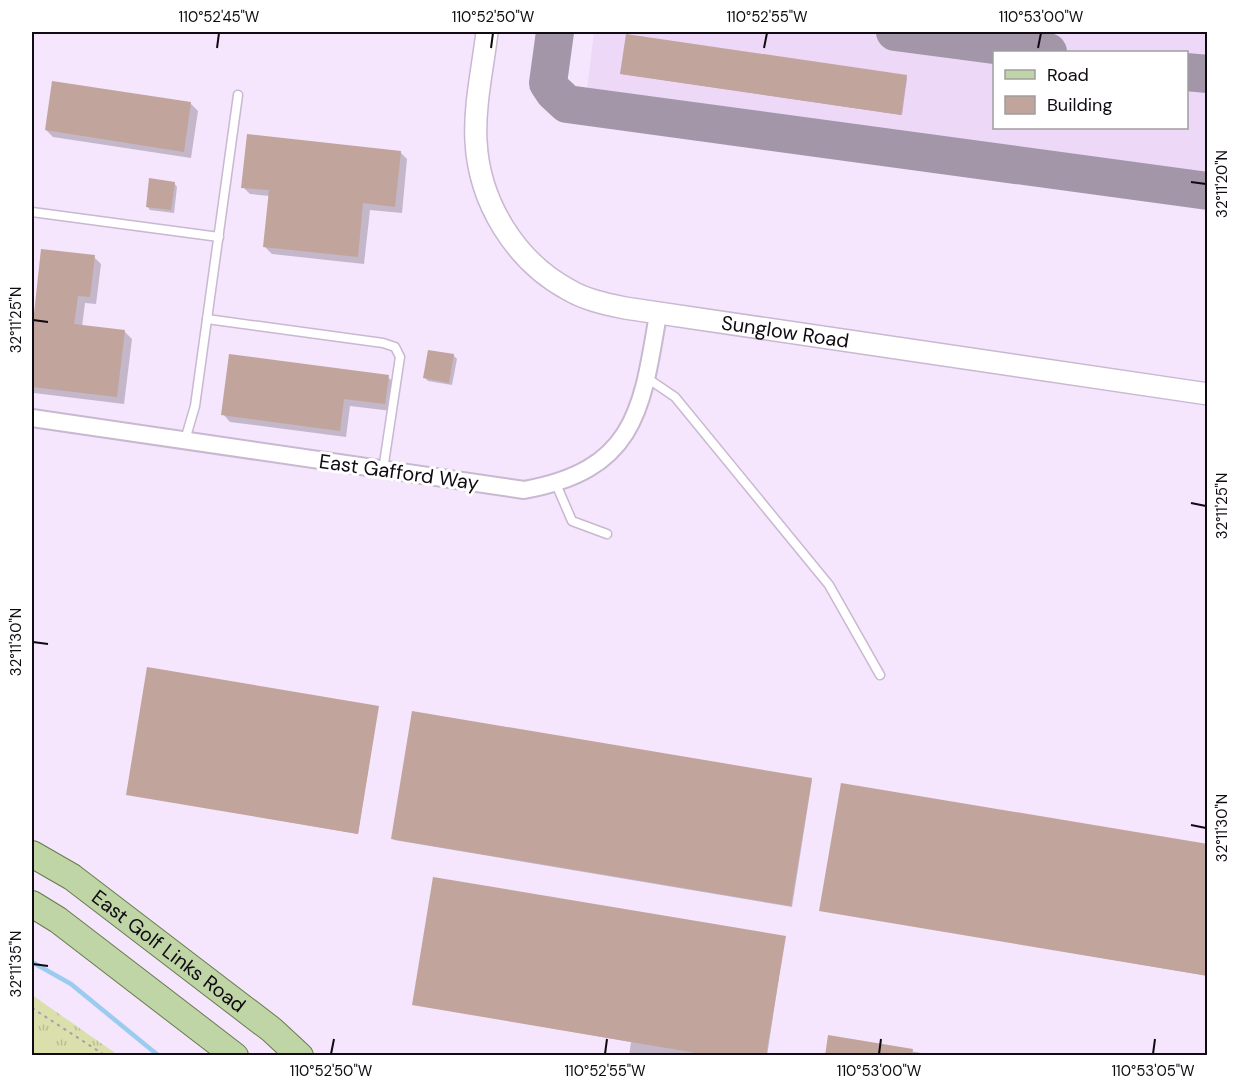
<svg xmlns="http://www.w3.org/2000/svg" width="1239" height="1087" viewBox="0 0 1239 1087" font-family="'DM Sans',sans-serif">
	<defs>
		<pattern id="park-tufts" width="24" height="20" patternUnits="userSpaceOnUse" patternTransform="scale(1.5)"><rect width="24" height="20" fill="#dbdfab"/><path d="M3 7l-1-3M5 7V3M7 7l1-3M15 17l-1-3M17 17v-4M19 17l1-3" fill="none" stroke="#bbbe92"/></pattern>
	</defs>
	<rect width="100%" height="100%" fill="#f5e5fd"/>
	<path fill="#edd8f7" fill-rule="evenodd" d="M 594,32 L 1207,32 L 1207,173 L 587,90 ZM 994,52 L 1186,52 L 1186,128 L 994,128 Z"/>
	<polygon fill="url(#park-tufts)" points="32,995 118,1055 32,1055"/>
	<polygon fill="#dbdfab" points="74,1043 86,1055 62,1055"/>
	<g fill="#0003">
		<polygon points="622,74 906,77 907,78 902,115"/>
		<polygon points="191,104 198,111 191,158 53,137 46,130"/>
		<polygon points="400,152 407,159 402,213 370,210 364,264 272,254 265,247 270,196 250,194 243,187"/>
		<polygon points="174,183 177,187 174,213 150,210 147,206"/>
		<polygon points="43,251 94,257 101,264 96,304 85,303 82,327 125,332 132,339 124,404 34,393 32,391 32,345"/>
		<polygon points="453,355 457,359 452,385 428,381 425,378"/>
		<polygon points="388,377 395,384 392,411 350,406 346,437 230,422 223,414"/>
		<polygon points="378,707 358,834 127,794"/>
		<polygon points="414,713 812,780 792,907 394,840"/>
		<polygon points="1208,846 1208,976 821,910"/>
		<polygon points="785,937 767,1056 629,1056 631,1042 414,1004"/>
		<polygon points="829,1037 939,1056 826,1056"/>
	</g>
	<g fill="none" stroke-linecap="round" stroke-linejoin="round">
		<polyline stroke="#9bccef" stroke-width="4.5" points="32,962 71,984 159,1056"/>
		<g stroke="#a396a9" stroke-width="38">
			<polyline points="555,32 548,83 554,92 567,104 1208,191"/>
			<polyline points="895,32 1048,52"/>
			<polyline points="1186,72 1208,74"/>
		</g>
	</g>
	<g fill="#c1a49b">
		<polygon points="626,34 907,75 901,115 620,74"/>
		<polygon points="52,81 191,102 184,152 45,130"/>
		<polygon points="247,134 401,151 395,207 363,203 358,257 263,247 269,190 241,188"/>
		<polygon points="149,178 175,182 171,210 146,207"/>
		<polygon points="41,249 95,255 90,297 78,296 74,324 125,330 117,397 32,387 32,332"/>
		<polygon points="428,350 454,354 449,383 423,378"/>
		<polygon points="229,354 389,375 385,404 344,399 340,431 221,415"/>
		<polygon points="147,667 379,706 358,834 126,795"/>
		<polygon points="412,711 812,778 791,906 391,839"/>
		<polygon points="841,783 1208,844 1208,904 1205,918 1208,918 1208,976 819,911"/>
		<polygon points="433,877 786,936 766,1056 714,1056 412,1005"/>
		<polygon points="828,1035 913,1049 912,1056 825,1056"/>
	</g>
	<g fill="none" stroke-linecap="round" stroke-linejoin="round">
		<g stroke="#c8b8d0" stroke-width="11">
			<g id="service">
				<polyline points="32,212 219,237"/>
				<polyline points="207,319 383,343 395,347 400,357 383,470"/>
				<polyline points="647,378 675,397 829,585 880,675"/>
				<polyline points="185,440 195,406 238,95"/>
				<polyline points="556,484 572,521 607,534"/>
			</g>
		</g>
		<g stroke="#c8b8d0" stroke-width="20">
			<path id="minor" d="M 32,418 L 524,490 C 635,470 642,411 658,314"/>
		</g>
		<g stroke="#c8b8d0" stroke-width="24">
			<g id="tertiary">
				<path id="s1" d="M 487,32 C 483,67 474,105 476,141 C 479,202 515,261 569,290 C 586,300 606,304 625,308 L 1208,394"/>
			</g>
		</g>
		<g stroke="#677c4c" stroke-width="28">
			<g id="primary">
				<path id="s2" d="M 32,854 L 72,877 L 272,1030 L 300,1056"/>
				<polyline points="32,904 58,920 235,1056"/>
			</g>
		</g>
		<polyline stroke="#a79bad" stroke-width="2" stroke-dasharray="3 4.5" stroke-linecap="butt" points="32,1008 106,1056"/>
		<use href="#service" stroke="#fff" stroke-width="8"/>
		<use href="#minor" stroke="#fff" stroke-width="16"/>
		<use href="#tertiary" stroke="#fff" stroke-width="21"/>
		<use href="#primary" stroke="#c0d5a6" stroke-width="26"/>
	</g>
	<path fill="none" stroke="#100a12" stroke-width="2" d="M 217,48 L 219,33M 491,48 L 493,33M 764,48 L 767,33M 1038,48 L 1041,33M 1191,182 L 1206,184M 33,320 L 48,322M 1191,503 L 1206,506M 33,642 L 48,644M 1191,825 L 1206,828M 33,964 L 48,966M 331,1054 L 334,1039M 605,1054 L 607,1039M 879,1054 L 881,1039M 1153,1054 L 1155,1039"/>
	<g text-anchor="middle" stroke-width="6" stroke-linejoin="round" paint-order="stroke">
		<g font-size="20" fill="#100a12" stroke="#fff">
			<text dy="7" stroke="none"><textPath href="#s1" startOffset="514">Sunglow Road</textPath></text>
			<text transform="translate(399 472) rotate(8)" y="7">East Gafford Way</text>
			<text dy="7" stroke="none"><textPath href="#s2" startOffset="168">East Golf Links Road</textPath></text>
		</g>
	</g>
	<rect width="1239" height="1087" fill="none" stroke="#ffffff" stroke-width="66"/>
	<rect x="993" y="51" width="195" height="78" fill="#ffffff" stroke="#9f9da0" stroke-width="1.5"/>
	<rect x="1005" y="70" width="30" height="9" fill="#c0d5a6" stroke="#9f9da0" stroke-width="1.5"/>
	<text x="1047" y="81" font-size="18" fill="#100a12">Road</text>
	<rect x="1005" y="96" width="30" height="18" fill="#c1a49b" stroke="#9f9da0" stroke-width="1.5"/>
	<text x="1047" y="111" font-size="18" fill="#100a12">Building</text>
	<rect x="33" y="33" width="1173" height="1021" fill="none" stroke="#100a12" stroke-width="2"/>
	<g font-size="15" text-anchor="middle" fill="#100a12">
		<text x="219" y="22">110°52'45"W</text>
		<text x="493" y="22">110°52'50"W</text>
		<text x="767" y="22">110°52'55"W</text>
		<text x="1041" y="22">110°53'00"W</text>
		<text transform="translate(1222 184) rotate(-90)" y="5">32°11'20"N</text>
		<text transform="translate(16 320) rotate(-90)" y="5">32°11'25"N</text>
		<text transform="translate(1222 506) rotate(-90)" y="5">32°11'25"N</text>
		<text transform="translate(16 642) rotate(-90)" y="5">32°11'30"N</text>
		<text transform="translate(1222 828) rotate(-90)" y="5">32°11'30"N</text>
		<text transform="translate(16 964) rotate(-90)" y="5">32°11'35"N</text>
		<text x="331" y="1076">110°52'50"W</text>
		<text x="605" y="1076">110°52'55"W</text>
		<text x="879" y="1076">110°53'00"W</text>
		<text x="1153" y="1076">110°53'05"W</text>
	</g>
</svg>
